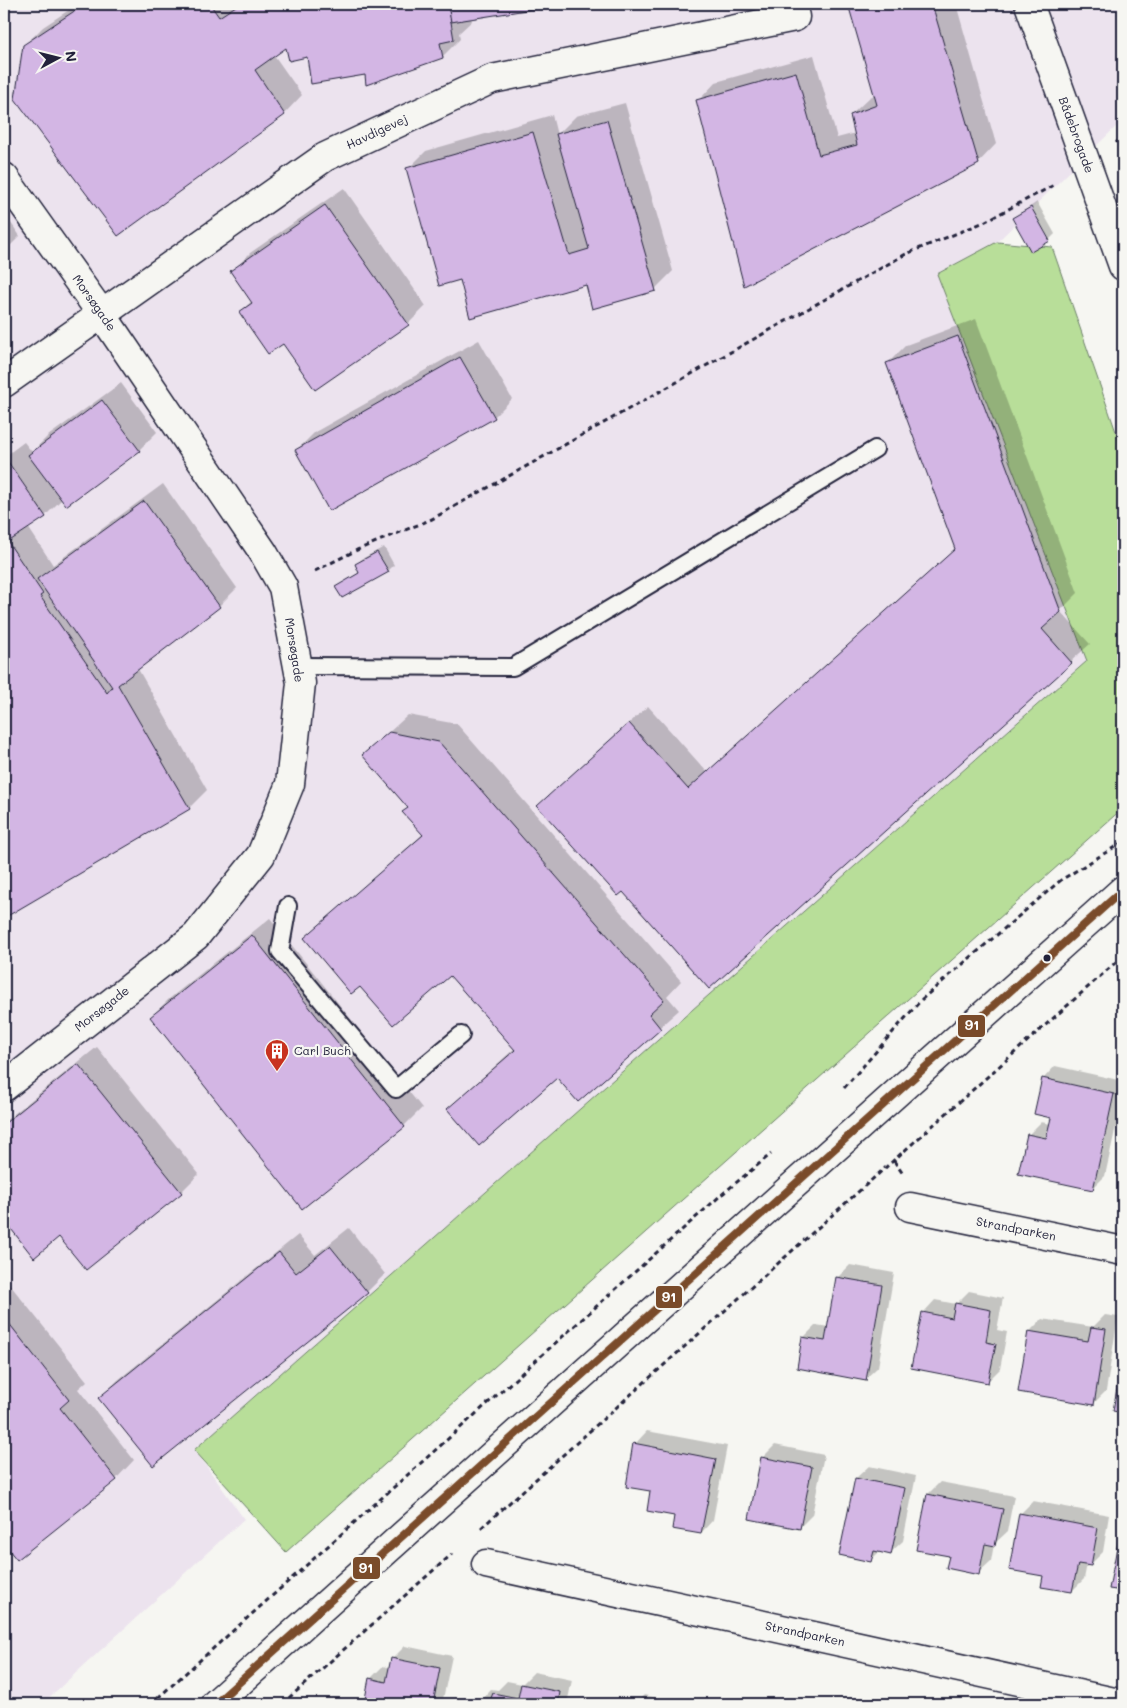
<svg xmlns="http://www.w3.org/2000/svg" width="1127" height="1708" viewBox="0 0 1127 1708" font-family="Mali,sans-serif">
	<rect width="100%" height="100%" fill="#f6f6f2"/>
	<filter id="ink" filterUnits="userSpaceOnUse"><feTurbulence type="fractalNoise" baseFrequency=".02" numOctaves="2"/><feDisplacementMap in="SourceGraphic" scale="10" xChannelSelector="R" yChannelSelector="G"/><feConvolveMatrix kernelMatrix="1 2 1 2 8 2 1 2 1" color-interpolation-filters="sRGB"/></filter>
	<g filter="url(#ink)">
		<polygon fill="#ece3ee" points="4,4 1123,4 1123,120 997,242 938,274 1087,661 195,1450 244,1519 42,1704 4,1704"/>
		<polygon fill="#b8de99" stroke="#6d806a" points="997,242 1052,247 1123,452 1123,808 286,1552 194,1450 1087,661 937,274"/>
		<g fill="#0003">
			<polygon points="78,4 557,4 471,18 472,21 459,33 460,39 442,57 366,74 308,56 287,46 274,55 302,95 284,114 118,234 24,46 43,27"/>
			<polygon points="850,4 956,4 996,144 978,163 745,284 698,101 716,82 814,55 837,138 856,133 851,115 870,97 875,95"/>
			<polygon points="625,103 673,271 655,289 587,284 460,279 408,169 426,151 552,115 557,135 576,116"/>
			<polygon points="344,188 426,306 408,324 283,343 240,312 252,301 232,272 250,253"/>
			<polygon points="1037,202 1055,234 1049,240 1014,218"/>
			<polygon points="4,213 20,236 4,252"/>
			<polygon points="976,319 1078,593 1060,611 1090,644 709,987 623,890 538,806 648,706 707,772 956,548 888,363 906,345"/>
			<polygon points="479,340 512,399 494,417 297,450 315,432"/>
			<polygon points="121,383 157,432 139,450 62,499 45,516 28,527 53,565 163,484 237,588 219,606 138,669 207,790 189,808 4,917 4,457 24,442 32,452 48,436"/>
			<polygon points="384,547 394,565 388,571 337,587 360,572 356,565 362,559"/>
			<polygon points="408,715 457,724 681,981 667,996 679,1010 578,1100 557,1076 448,1109 515,1048 450,974 360,985 306,938 423,834 409,807 364,755"/>
			<polygon points="270,918 422,1108 404,1126 303,1207 151,1017 169,999"/>
			<polygon points="97,1047 199,1174 181,1192 59,1235 34,1256 4,1218 4,1122"/>
			<polygon points="1055,1066 1123,1081 1123,1094 1105,1176 1092,1189 1028,1135 1041,1122 1051,1124 1052,1117 1043,1079"/>
			<polygon points="349,1228 385,1274 367,1292 100,1398 118,1380 298,1235 315,1255"/>
			<polygon points="850,1265 894,1273 878,1367 865,1379 804,1337 816,1325 829,1327 837,1278"/>
			<polygon points="7,1281 87,1381 78,1389 134,1460 116,1479 17,1558 4,1542 4,1283"/>
			<polygon points="969,1291 1003,1298 997,1330 1007,1332 1000,1369 987,1382 923,1313 935,1300 956,1304"/>
			<polygon points="1105,1315 1118,1317 1106,1391 1093,1404 1030,1331 1042,1319 1093,1327"/>
			<polygon points="1123,1360 1123,1412 1115,1410"/>
			<polygon points="647,1431 727,1446 713,1520 701,1533 676,1515 652,1490 635,1444"/>
			<polygon points="775,1445 824,1455 812,1515 799,1528 762,1458"/>
			<polygon points="869,1466 916,1476 903,1541 890,1553 880,1551 871,1560 856,1478"/>
			<polygon points="940,1482 1014,1496 1007,1532 994,1544 991,1561 978,1573 950,1555 928,1494"/>
			<polygon points="1033,1501 1109,1515 1103,1552 1090,1565 1087,1564 1084,1579 1072,1591 1044,1575 1020,1514"/>
			<polygon points="1123,1519 1123,1590 1111,1588"/>
			<polygon points="405,1646 452,1656 442,1704 365,1704 370,1679 383,1666 390,1668 393,1658"/>
			<polygon points="534,1672 572,1680 567,1704 477,1704 491,1689 498,1690 507,1681 522,1684"/>
			<polygon points="644,1695 679,1703 678,1704 635,1704"/>
		</g>
		<g fill="#d3b6e4" stroke="#22223b">
			<polygon points="85,4 210,4 219,17 239,4 448,4 454,40 440,43 443,58 366,85 365,75 311,84 307,57 289,61 286,48 255,70 285,115 118,236 15,99 23,45"/>
			<polygon points="448,4 564,4 451,22"/>
			<polygon points="848,4 932,4 979,164 744,286 696,100 796,72 819,155 857,145 850,115 877,105"/>
			<polygon points="607,120 656,291 592,309 586,285 470,318 460,280 439,286 406,168 533,132 569,255 589,249 556,134"/>
			<polygon points="325,205 409,325 315,390 283,344 268,354 239,312 252,303 230,271"/>
			<polygon points="1031,207 1050,241 1031,252 1012,218"/>
			<polygon points="958,336 1061,612 1042,629 1072,663 709,989 623,892 618,896 537,806 629,723 688,789 955,549 886,363"/>
			<polygon points="460,357 495,418 329,511 295,450"/>
			<polygon points="102,400 140,451 66,506 28,455"/>
			<polygon points="6,459 46,517 8,542 43,594 40,596 107,693 112,687 37,579 144,501 220,607 118,685 190,809 4,918 4,460"/>
			<polygon points="377,552 389,572 342,598 335,587 359,573 355,564"/>
			<polygon points="389,732 439,742 664,1000 649,1014 661,1029 578,1102 557,1078 479,1146 447,1109 515,1050 450,976 393,1025 360,987 351,994 304,938 423,835 402,812 408,808 362,755"/>
			<polygon points="252,935 405,1127 302,1209 150,1017"/>
			<polygon points="78,1064 182,1193 86,1270 59,1237 34,1258 4,1220 4,1124"/>
			<polygon points="1042,1078 1114,1094 1093,1190 1018,1174 1027,1134 1046,1138 1051,1118 1034,1114"/>
			<polygon points="330,1246 368,1293 153,1466 98,1398 279,1252 296,1273"/>
			<polygon points="836,1277 882,1285 866,1381 797,1368 802,1337 825,1341"/>
			<polygon points="955,1303 991,1310 986,1342 996,1344 988,1383 911,1368 922,1312 952,1318"/>
			<polygon points="4,1317 69,1400 60,1408 117,1480 17,1560 4,1544"/>
			<polygon points="1091,1327 1106,1329 1094,1405 1018,1392 1028,1331 1088,1341"/>
			<polygon points="1123,1352 1123,1413 1113,1411"/>
			<polygon points="633,1443 716,1459 701,1534 672,1529 674,1516 647,1511 650,1491 626,1487"/>
			<polygon points="761,1457 812,1467 800,1529 749,1519"/>
			<polygon points="855,1478 905,1488 891,1555 874,1551 871,1562 839,1555"/>
			<polygon points="927,1494 1003,1509 995,1546 985,1544 979,1575 946,1568 949,1556 916,1550"/>
			<polygon points="1019,1513 1098,1528 1091,1566 1078,1564 1072,1592 1041,1587 1043,1576 1009,1570"/>
			<polygon points="1123,1516 1123,1591 1109,1589"/>
			<polygon points="391,1658 440,1668 433,1704 364,1704 369,1678 386,1682"/>
			<polygon points="521,1684 560,1692 558,1704 476,1704 477,1700 489,1703 493,1693 518,1698"/>
		</g>
		<g fill="none" stroke-linecap="round" stroke-linejoin="round">
			<g stroke="#22223b" stroke-width="20">
				<g id="lane">
					<polyline points="1105,217 1123,216"/>
					<polyline points="299,666 513,667 875,449"/>
					<polyline points="288,906 280,951 396,1089 461,1035"/>
				</g>
			</g>
			<g stroke="#22223b" stroke-width="31">
				<g id="street">
					<polyline points="1029,4 1123,266"/>
					<polyline points="4,177 101,313 263,552 283,587 301,683 290,784 261,855 196,936 4,1087"/>
					<polyline points="4,383 325,157 492,79 795,17 792,4"/>
					<polyline points="910,1207 1123,1251"/>
					<polyline points="486,1564 1123,1704"/>
				</g>
			</g>
			<g stroke="#22223b" stroke-width="31">
				<polyline id="secondary" points="215,1704 1123,890"/>
			</g>
			<g stroke="#22223b" stroke-width="3" stroke-dasharray="5 4" stroke-linecap="butt">
				<polyline points="1116,143 1123,137"/>
				<polyline points="315,571 357,550 432,519 906,254 982,223 1056,184"/>
				<polyline points="844,1088 922,999 1061,880 1123,842"/>
				<polyline points="894,1161 903,1174"/>
				<polyline points="481,1528 1123,956"/>
				<polyline points="151,1704 720,1196 771,1154"/>
				<polyline points="282,1704 452,1554"/>
			</g>
			<use href="#lane" stroke="#f6f6f2" stroke-width="16"/>
			<use href="#street" stroke="#f6f6f2" stroke-width="28"/>
			<use href="#secondary" stroke="#f6f6f2" stroke-width="28"/>
			<g stroke="#f6f6f2" stroke-width="11">
				<polyline id="bus-1" points="215,1704 1123,890"/>
			</g>
			<use href="#bus-1" stroke="#7a4b2a" stroke-width="8"/>
		</g>
	</g>
	<defs>
		<g id="building-pin" transform="scale(1.25)"><path d="M0 17L-7.5 6A9.5 9.5 0 1 1 7.5 6Z" fill="#c8321e" stroke="#f6f6f2"/><path d="M-4-6H4V6H1V3H-1V6H-4ZM-2.5-4.3h1.7v1.8h-1.7ZM.8-4.3h1.7v1.8H.8ZM-2.5-1h1.7V.8h-1.7ZM.8-1h1.7V.8H.8Z" fill="#fff"/></g>
	</defs>
	<g fill-rule="evenodd">
		<use href="#building-pin" x="277" y="1051"/>
	</g>
	<circle fill="#22223b" stroke="#f6f6f2" stroke-width="2" cx="1047" cy="958" r="4.5"/>
	<g text-anchor="middle" stroke-width="4.5" stroke-linejoin="round" paint-order="stroke">
		<g font-size="12" fill="#22223b" stroke="#f6f6f2">
			<text transform="translate(377 132) rotate(-25)" y="4">Havdigevej</text>
			<text transform="translate(1076 135) rotate(70)" y="4">Bådebrogade</text>
			<text transform="translate(94 303) rotate(55)" y="4">Morsøgade</text>
			<text transform="translate(294 650) rotate(81)" y="4">Morsøgade</text>
			<text transform="translate(102 1009) rotate(-38)" y="4">Morsøgade</text>
			<text transform="translate(1016 1229) rotate(11)" y="4">Strandparken</text>
			<text transform="translate(805 1634) rotate(12)" y="4">Strandparken</text>
		</g>
		<g font-size="12" fill="#22223b" stroke="#f6f6f2" text-anchor="start">
			<text x="294" y="1055">Carl Buch</text>
		</g>
	</g>
	<g stroke="#f6f6f2" stroke-width="2">
		<rect x="957" y="1014" width="29" height="24" rx="5" fill="#7a4b2a"/>
		<rect x="655" y="1285" width="28" height="24" rx="5" fill="#7a4b2a"/>
		<rect x="352" y="1556" width="29" height="24" rx="5" fill="#7a4b2a"/>
	</g>
	<g font-size="14" text-anchor="middle" font-weight="bold" fill="#fff">
		<text x="972" y="1030">91</text>
		<text x="669" y="1302">91</text>
		<text x="366" y="1573">91</text>
	</g>
	<rect width="1127" height="1708" fill="none" stroke="#f6f6f2" stroke-width="20"/>
	<rect x="10" y="10" width="1107" height="1688" fill="none" stroke="#22223b" stroke-width="2" filter="url(#ink)"/>
	<g transform="translate(58 58) rotate(83)" stroke="#f6f6f2" stroke-width="4" paint-order="stroke">
	<path d="M0-4L9 19L0 12L-9 19Z" fill="#22223b"/>
	<text y="-8" font-size="14" font-weight="bold" text-anchor="middle" fill="#22223b">N</text>
	</g>
</svg>
